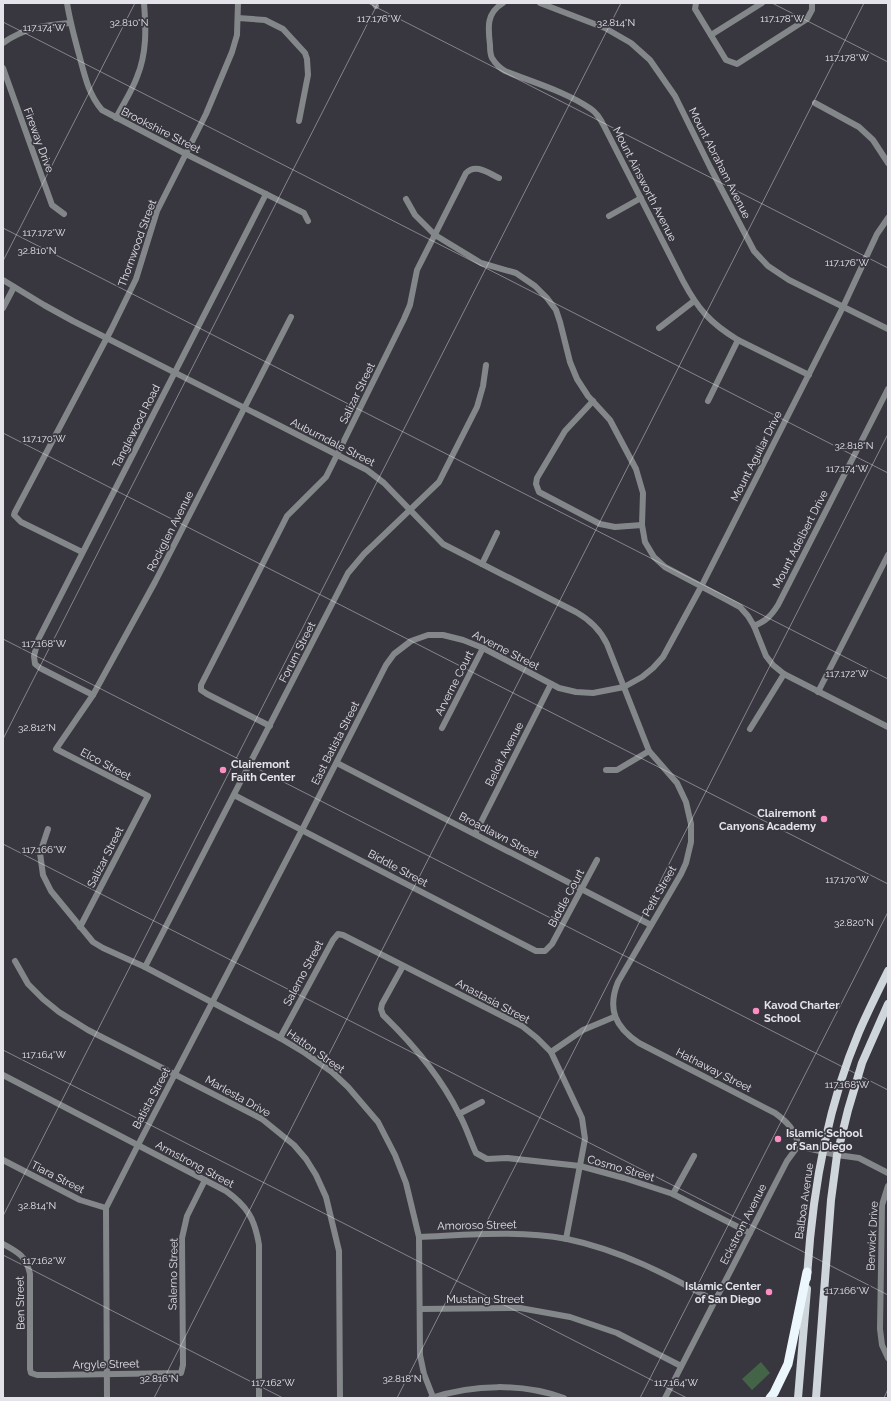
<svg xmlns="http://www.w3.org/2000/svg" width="891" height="1401" viewBox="0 0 891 1401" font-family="Raleway,sans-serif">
	<rect width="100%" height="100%" fill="#38363f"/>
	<polygon fill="#446447" points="761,1362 770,1373 752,1390 742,1379"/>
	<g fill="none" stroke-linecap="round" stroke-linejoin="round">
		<g stroke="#83878a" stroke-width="6">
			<path d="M 67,3 C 70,22 75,40 80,58 C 85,77 89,95 102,110 L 186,154 L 304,213 L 308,221"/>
			<polyline points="374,3 376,6"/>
			<path d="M 503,3 C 486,13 488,28 490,45 C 490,49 490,54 492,58 C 495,63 500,68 505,71 C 532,82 567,92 591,109 C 597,113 601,120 604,126 L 683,281 C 698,309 710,323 738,340 L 809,375"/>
			<polyline points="540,3 605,28 631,43 650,60 675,96 710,167 754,251 768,266 789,280 888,329"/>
			<polyline points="696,3 695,9 726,60 737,64 807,19 812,10 812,3"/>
			<polyline points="238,18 265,20 283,29 305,53 307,59 308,75 299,121"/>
			<polyline points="711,35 762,3"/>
			<path d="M 3,43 C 24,28 45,25 70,23"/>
			<polyline points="3,68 52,205 64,214"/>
			<polyline points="815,103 859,127 873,140 888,163"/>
			<path d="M 116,118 C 123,104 132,91 137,77 C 147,53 146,28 144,3"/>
			<polyline points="406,199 415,215 435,235 481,263 516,273 535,286 547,298 556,310 560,322 570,362 577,379 588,396 610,420 636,469 643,493 642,525 645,542 654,557 665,567 729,601 740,607 748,616 754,626 766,656 773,665 784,674 888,727"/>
			<polyline points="609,216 641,198"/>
			<path d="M 3,280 L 44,305 L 73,321 L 367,470 L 384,483 L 443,544 L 576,612 C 590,620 600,629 607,644 L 649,751 L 677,783 L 686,802 L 691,824 L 691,842 L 686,863 L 681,874 L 618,982 C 607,1009 615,1027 639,1043 L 775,1113 C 786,1121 797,1131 798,1146"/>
			<polyline points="3,308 14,287"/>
			<polyline points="659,328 694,301"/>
			<polyline points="593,401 565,431 537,478 536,484 539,492 600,524 615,527 642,525"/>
			<polyline points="708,401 738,340"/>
			<polyline points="82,552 21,522 14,515 15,512 111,330 136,279 157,211 206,114 232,52 237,35 238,3"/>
			<polyline points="482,564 497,533"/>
			<path d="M 754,626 C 766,621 771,616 778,605 L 888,389"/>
			<polyline points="818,692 888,555"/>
			<polyline points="93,695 40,668 35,664 34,656 38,640 266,194"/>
			<path d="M 270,726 L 207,694 L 201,690 L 201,685 L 287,516 L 326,477 L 333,463 L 404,319 L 410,305 L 417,270 L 466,173 C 476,163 488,173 499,178"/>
			<polyline points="442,728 483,648"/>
			<polyline points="750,729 784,674"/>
			<polyline points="337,763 651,925"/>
			<polyline points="606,770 617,770 649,751"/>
			<polyline points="234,795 536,951 545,951 552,944 597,860"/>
			<polyline points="48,829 40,853 43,875 51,891 93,942 103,948 145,967 221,1007 280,1038 305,1053 332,1072 348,1087 378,1122 395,1155 406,1183 419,1237 420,1355 424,1374 433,1397"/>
			<polyline points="475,834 551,684"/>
			<polyline points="80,927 148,796 56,749 93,695 155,582 291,317"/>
			<polyline points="15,961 28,984 43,999 59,1012 88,1030 262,1119 294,1145 306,1159 316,1175 326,1197 339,1251 340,1398"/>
			<path d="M 403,966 L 382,1004 L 381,1009 L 383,1015 C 413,1044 440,1075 459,1114 C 466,1126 470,1140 476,1153 L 487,1159 L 507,1158 L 580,1166 L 624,1178 L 673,1194 L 750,1233"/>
			<polyline points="145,967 348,573 364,554 439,482 477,407 483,386 486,365"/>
			<polyline points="280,1038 333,940 338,934 343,935 522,1026 537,1038 551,1052 582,1118 585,1139 566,1239"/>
			<polyline points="551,1052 583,1030 614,1017"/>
			<path d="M 3,1075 L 226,1191 C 247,1206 255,1219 259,1245 L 259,1398"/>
			<polyline points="459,1114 482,1102"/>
			<polyline points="798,1146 837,1155 859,1158 888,1173"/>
			<polyline points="3,1160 80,1200 106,1208"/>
			<polyline points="888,1186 882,1205 880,1329 882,1345 888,1358"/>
			<polyline points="673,1194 694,1156"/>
			<path d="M 419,1237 C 468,1235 518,1230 567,1239 C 620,1250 668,1275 715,1301"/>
			<path d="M 3,1244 C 18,1252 26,1256 30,1274 L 30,1369 L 31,1373 L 37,1375 L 53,1375 L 181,1373 L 183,1365 L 182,1238 L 187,1216 L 205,1180"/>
			<polyline points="420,1309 520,1308 570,1317 617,1333 681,1366"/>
			<polyline points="107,1398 106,1208 138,1145 302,830 386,665 394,654 411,641 428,635 443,635 463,640 483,648 559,688 576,692 593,693 624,687 642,677 653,668 663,657 701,587 843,307 877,234 888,218"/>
			<path d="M 431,1398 C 474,1384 522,1383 564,1398"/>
			<polyline points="665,1398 787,1161 798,1146"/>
		</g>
		<g stroke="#ced6dc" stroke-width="8">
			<path d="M 807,1278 C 812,1193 826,1110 859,1032 C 868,1011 878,991 888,971"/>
			<polyline points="798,1398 807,1289"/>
			<polyline points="816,1398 831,1200 837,1155 848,1110 862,1063 888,1004"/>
		</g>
		<polyline stroke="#ebf6fd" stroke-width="9" points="770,1398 774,1393 788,1364 807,1272"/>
	</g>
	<path fill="none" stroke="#e4e3e9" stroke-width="1" stroke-opacity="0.45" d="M 368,3 L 888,268M 772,3 L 888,62M 3,22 L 888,473M 3,228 L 888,679M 3,261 L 135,3M 3,433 L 888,884M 3,639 L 888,1090M 3,739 L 378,3M 3,844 L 888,1295M 3,1050 L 687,1398M 3,1216 L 621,3M 3,1255 L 283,1398M 154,1398 L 864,3M 397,1398 L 888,434M 640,1398 L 888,912M 884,1398 L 888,1389"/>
	<g fill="#fc8fc1" stroke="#38363f" stroke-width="1.5">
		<circle cx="223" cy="770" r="4"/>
		<circle cx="824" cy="819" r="4"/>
		<circle cx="756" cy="1011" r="4"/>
		<circle cx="778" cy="1139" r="4"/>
		<circle cx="769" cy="1292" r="4"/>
	</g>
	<g text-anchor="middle" stroke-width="3.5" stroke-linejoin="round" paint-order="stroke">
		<g font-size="11" fill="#e4e3e9" stroke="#38363f">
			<text transform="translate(161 130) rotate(27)" y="4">Brookshire Street</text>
			<text transform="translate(39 140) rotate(70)" y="4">Fireway Drive</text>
			<text transform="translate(720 163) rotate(63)" y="4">Mount Abraham Avenue</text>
			<text transform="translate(645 184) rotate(63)" y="4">Mount Ainsworth Avenue</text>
			<text transform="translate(137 243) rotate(-70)" y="4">Thornwood Street</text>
			<text transform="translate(357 393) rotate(-64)" y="4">Salizar Street</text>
			<text transform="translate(136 426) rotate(-63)" y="4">Tanglewood Road</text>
			<text transform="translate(333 442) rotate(27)" y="4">Auburndale Street</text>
			<text transform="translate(756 456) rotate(-63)" y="4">Mount Aguilar Drive</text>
			<text transform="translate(170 531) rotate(-63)" y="4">Rockglen Avenue</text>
			<text transform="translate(800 539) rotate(-63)" y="4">Mount Adelbert Drive</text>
			<text transform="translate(506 650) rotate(27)" y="4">Arverne Street</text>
			<text transform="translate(297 652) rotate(-63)" y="4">Forum Street</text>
			<text transform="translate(454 683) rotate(-63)" y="4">Arverne Court</text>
			<text transform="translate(335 743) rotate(-63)" y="4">East Batista Street</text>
			<text transform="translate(504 754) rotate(-63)" y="4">Beloit Avenue</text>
			<text transform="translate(106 764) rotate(28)" y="4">Elco Street</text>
			<text transform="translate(499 835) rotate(27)" y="4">Broadlawn Street</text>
			<text transform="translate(105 857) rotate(-63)" y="4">Salizar Street</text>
			<text transform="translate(398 868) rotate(28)" y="4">Biddle Street</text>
			<text transform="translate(659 891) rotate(-60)" y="4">Petit Street</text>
			<text transform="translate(566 898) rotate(-62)" y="4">Biddle Court</text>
			<text transform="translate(303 973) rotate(-62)" y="4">Salerno Street</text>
			<text transform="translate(493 1001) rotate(28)" y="4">Anastasia Street</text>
			<text transform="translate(316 1051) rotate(35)" y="4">Hatton Street</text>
			<text transform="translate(714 1070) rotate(27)" y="4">Hathaway Street</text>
			<text transform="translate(238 1096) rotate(29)" y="4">Marlesta Drive</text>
			<text transform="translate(151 1098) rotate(-62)" y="4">Batista Street</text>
			<text transform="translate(195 1164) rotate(28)" y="4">Armstrong Street</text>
			<text transform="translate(621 1168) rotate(16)" y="4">Cosmo Street</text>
			<text transform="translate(58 1177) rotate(27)" y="4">Tiara Street</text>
			<text transform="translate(804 1201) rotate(-82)" y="4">Balboa Avenue</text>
			<text transform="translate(743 1224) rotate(-63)" y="4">Eckstrom Avenue</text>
			<text transform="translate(477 1225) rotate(-1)" y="4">Amoroso Street</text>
			<text transform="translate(872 1236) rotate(-87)" y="4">Berwick Drive</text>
			<text transform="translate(173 1274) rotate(-89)" y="4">Salerno Street</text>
			<text x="485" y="1303">Mustang Street</text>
			<text transform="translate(20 1303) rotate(-91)" y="4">Ben Street</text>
			<text transform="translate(106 1364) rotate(-1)" y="4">Argyle Street</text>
		</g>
		<g font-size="11" font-weight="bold" fill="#e4e3e9" stroke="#38363f" text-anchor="start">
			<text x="231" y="768">Clairemont<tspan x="231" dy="13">Faith Center</tspan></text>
			<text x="816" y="817" text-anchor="end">Clairemont<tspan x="816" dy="13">Canyons Academy</tspan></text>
			<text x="764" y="1009">Kavod Charter<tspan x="764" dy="13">School</tspan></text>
			<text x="786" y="1137">Islamic School<tspan x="786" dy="13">of San Diego</tspan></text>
			<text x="761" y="1290" text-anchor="end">Islamic Center<tspan x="761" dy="13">of San Diego</tspan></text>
		</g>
	</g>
	<g font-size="10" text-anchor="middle" fill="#e4e3e9" stroke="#38363f" stroke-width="3.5" stroke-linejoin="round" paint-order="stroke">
		<text x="379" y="22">117.176°W</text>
		<text x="782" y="22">117.178°W</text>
		<text x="129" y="26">32.810°N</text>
		<text x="616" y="26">32.814°N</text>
		<text x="44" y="31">117.174°W</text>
		<text x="847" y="61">117.178°W</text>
		<text x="44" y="236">117.172°W</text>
		<text x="37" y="254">32.810°N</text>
		<text x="847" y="266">117.176°W</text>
		<text x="44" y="442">117.170°W</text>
		<text x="854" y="449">32.818°N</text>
		<text x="847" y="472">117.174°W</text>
		<text x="44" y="647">117.168°W</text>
		<text x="847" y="677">117.172°W</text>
		<text x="37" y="731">32.812°N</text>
		<text x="44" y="853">117.166°W</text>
		<text x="847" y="883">117.170°W</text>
		<text x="854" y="926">32.820°N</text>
		<text x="44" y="1058">117.164°W</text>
		<text x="847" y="1088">117.168°W</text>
		<text x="37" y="1209">32.814°N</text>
		<text x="44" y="1264">117.162°W</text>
		<text x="847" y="1294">117.166°W</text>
		<text x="159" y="1382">32.816°N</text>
		<text x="402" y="1382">32.818°N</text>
		<text x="273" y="1386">117.162°W</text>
		<text x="676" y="1386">117.164°W</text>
	</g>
	<rect width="891" height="1401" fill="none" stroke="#e4e3e9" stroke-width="8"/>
</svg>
